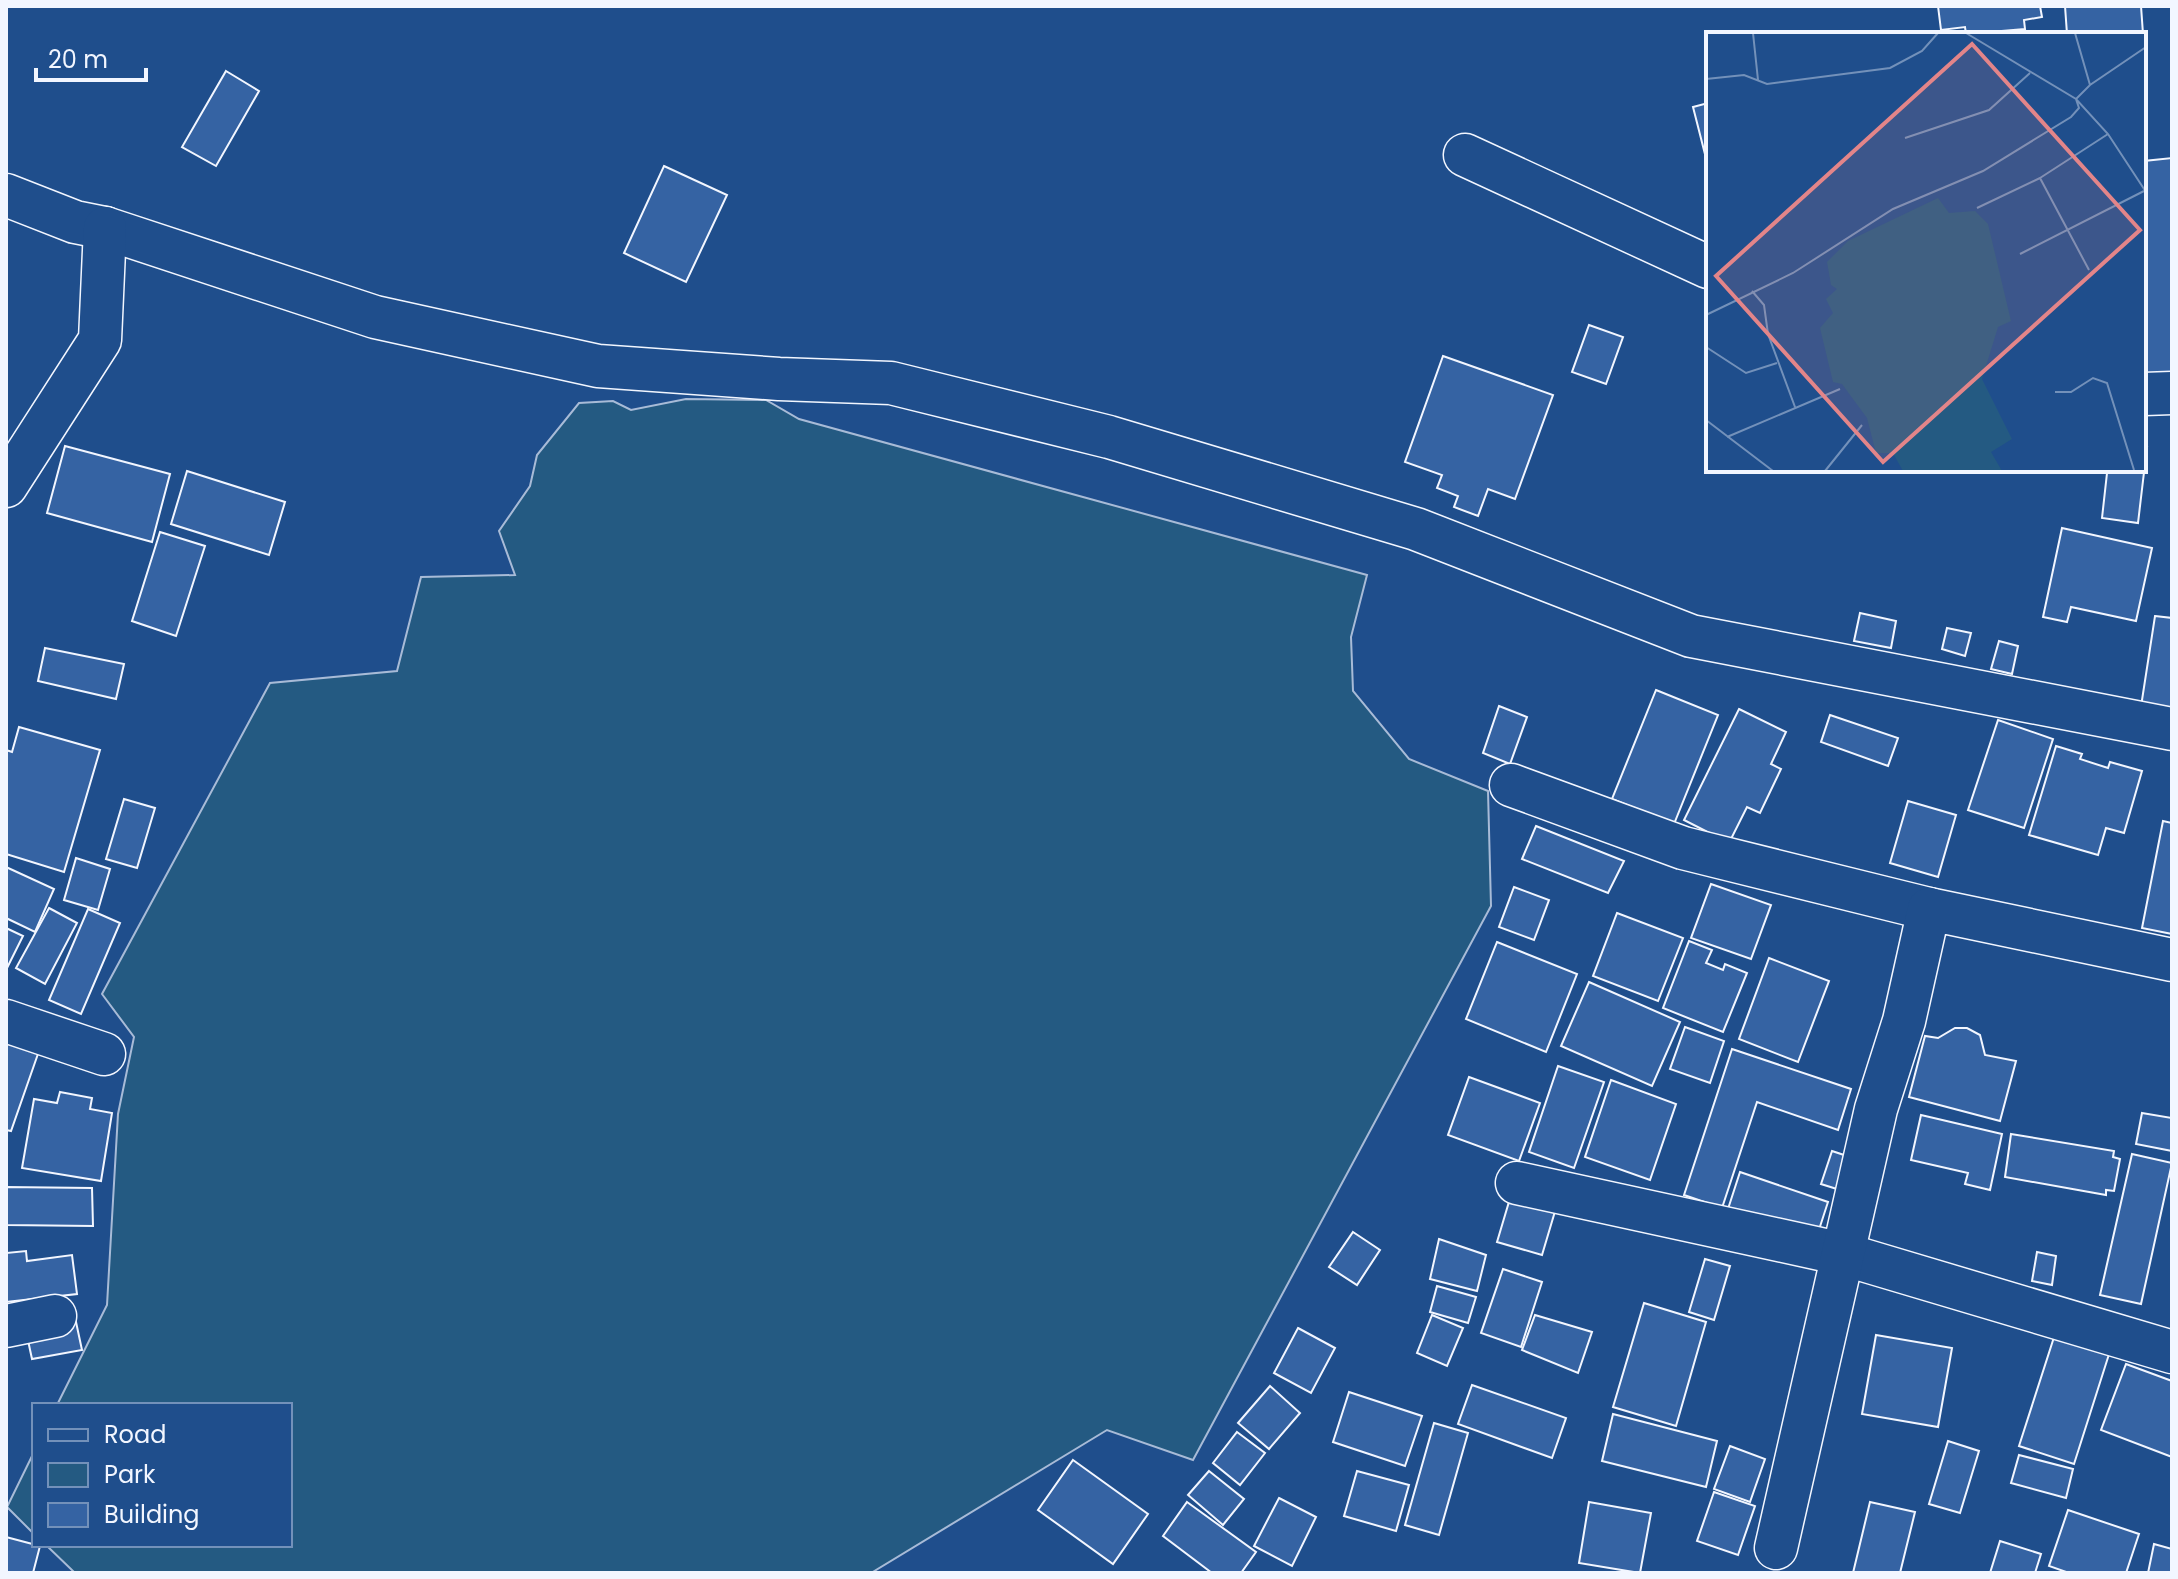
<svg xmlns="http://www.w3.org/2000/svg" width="2178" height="1579" viewBox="0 0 2178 1579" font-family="Poppins,sans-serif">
	<rect width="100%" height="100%" fill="#1f4e8c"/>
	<g fill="#245a82" stroke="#a8bbd7" stroke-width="2">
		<polygon points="686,399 766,400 799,419 1367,575 1351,637 1353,691 1409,759 1488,791 1491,906 1193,1460 1107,1430 871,1573 75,1573 46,1545 290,1545 290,1405 57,1405 107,1305 118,1114 134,1037 102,994 270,683 397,671 421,577 515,575 499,531 530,486 537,455 579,403 613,401 631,410"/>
		<polygon points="34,1452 34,1534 7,1507"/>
	</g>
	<g fill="#3563a3" stroke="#f2f6ff" stroke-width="2">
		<polygon points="1938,6 2040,6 2042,17 2024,20 2025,29 1966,34 1965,27 1941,30"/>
		<polygon points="2065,6 2141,6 2143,34 2067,34"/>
		<polygon points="226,71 259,91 216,166 182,147"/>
		<polygon points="1708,103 1708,166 1693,107"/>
		<polygon points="2172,158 2172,372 2144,375 2144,161"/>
		<polygon points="664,166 727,195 686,282 624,253"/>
		<polygon points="1589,325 1623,337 1606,384 1572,372"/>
		<polygon points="1443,356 1553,395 1515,499 1488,489 1478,516 1454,507 1458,496 1437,488 1442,475 1405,462"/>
		<polygon points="65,446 170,474 152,542 47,513"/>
		<polygon points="2144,447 2147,447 2138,523 2102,518 2107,473 2087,470 2144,470"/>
		<polygon points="187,471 285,502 269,555 171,524"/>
		<polygon points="2062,528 2152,548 2136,621 2071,607 2067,622 2043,617"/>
		<polygon points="160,532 205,546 176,636 132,621"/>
		<polygon points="1860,613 1896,621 1891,648 1854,641"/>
		<polygon points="2155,616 2172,618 2172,719 2140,713"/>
		<polygon points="1947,628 1971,633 1965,656 1942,649"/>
		<polygon points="1999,641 2018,646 2012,674 1991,669"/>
		<polygon points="45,648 124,664 116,699 38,681"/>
		<polygon points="1656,690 1718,715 1674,824 1612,799"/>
		<polygon points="1499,706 1527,717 1510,764 1483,753"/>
		<polygon points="1739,709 1786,732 1771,764 1781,769 1760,813 1747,807 1729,843 1684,820"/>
		<polygon points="1830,715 1898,738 1888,766 1821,742"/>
		<polygon points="1998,720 2053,739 2024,828 1968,810"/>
		<polygon points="19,727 100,750 64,872 6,854 6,750 12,752"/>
		<polygon points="2056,746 2082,754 2080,759 2108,768 2110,762 2142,771 2124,833 2106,828 2098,855 2029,835"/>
		<polygon points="124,799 155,808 137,868 106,859"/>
		<polygon points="1908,801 1956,815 1938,877 1890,863"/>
		<polygon points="2163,821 2172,823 2172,934 2142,928"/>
		<polygon points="1536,826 1624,861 1608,893 1522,859"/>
		<polygon points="76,858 110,869 98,910 64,900"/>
		<polygon points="6,867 54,889 35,932 6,918"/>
		<polygon points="1711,884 1771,905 1751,959 1691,938"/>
		<polygon points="1514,887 1549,900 1534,940 1499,927"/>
		<polygon points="49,908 77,923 45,984 16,968"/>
		<polygon points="88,909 120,923 81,1014 49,1000"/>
		<polygon points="1617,913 1683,938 1658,1001 1593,976"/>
		<polygon points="6,928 23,936 6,970"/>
		<polygon points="1689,941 1712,950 1706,963 1723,970 1725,964 1747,973 1723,1032 1663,1008"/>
		<polygon points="1497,942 1577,974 1546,1052 1466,1019"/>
		<polygon points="1769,958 1829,981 1798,1062 1739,1039"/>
		<polygon points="1589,982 1680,1022 1652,1086 1561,1046"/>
		<polygon points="1685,1027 1724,1041 1710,1083 1670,1069"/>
		<polygon points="1955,1028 1967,1028 1980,1035 1985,1055 2016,1061 2000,1121 1909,1097 1925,1036 1938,1038"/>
		<polygon points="9,1041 39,1051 11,1131 6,1130 6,1048"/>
		<polygon points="1732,1049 1851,1089 1838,1130 1757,1102 1722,1208 1684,1195"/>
		<polygon points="1558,1066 1604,1082 1574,1168 1529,1152"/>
		<polygon points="1469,1077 1540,1103 1519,1161 1448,1135"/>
		<polygon points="1611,1080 1676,1104 1650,1180 1585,1157"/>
		<polygon points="60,1092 92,1098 90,1109 112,1113 101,1181 22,1168 34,1099 57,1103"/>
		<polygon points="2142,1113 2172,1118 2172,1151 2136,1144"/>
		<polygon points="1921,1115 2002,1134 1990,1190 1965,1184 1968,1173 1911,1160"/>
		<polygon points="2011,1134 2114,1151 2113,1157 2120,1159 2114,1191 2106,1190 2106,1195 2005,1177"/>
		<polygon points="1832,1151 1850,1157 1840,1190 1821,1184"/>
		<polygon points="2132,1154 2172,1163 2141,1304 2100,1295"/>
		<polygon points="1740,1172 1828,1202 1815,1242 1727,1212"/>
		<polygon points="6,1187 92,1188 93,1226 6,1225"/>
		<polygon points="1511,1195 1556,1208 1542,1255 1497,1242"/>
		<polygon points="1353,1232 1380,1250 1357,1285 1329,1267"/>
		<polygon points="1439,1239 1486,1255 1477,1291 1430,1279"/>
		<polygon points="6,1248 7,1253 26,1251 27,1261 72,1255 77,1294 6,1302"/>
		<polygon points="2037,1252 2056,1256 2052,1285 2032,1281"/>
		<polygon points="1705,1259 1730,1266 1714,1320 1689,1312"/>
		<polygon points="1503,1269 1542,1282 1521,1347 1481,1333"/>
		<polygon points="1437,1286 1476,1297 1468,1323 1430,1312"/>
		<polygon points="1644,1303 1706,1322 1676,1426 1613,1407"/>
		<polygon points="1432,1315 1463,1328 1447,1366 1417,1353"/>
		<polygon points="1535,1315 1592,1332 1578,1373 1522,1350"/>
		<polygon points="76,1322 82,1350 32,1359 26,1331"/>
		<polygon points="1298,1328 1335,1348 1311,1393 1274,1373"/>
		<polygon points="2056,1331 2111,1348 2074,1464 2019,1446"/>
		<polygon points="1876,1335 1952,1348 1938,1427 1862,1414"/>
		<polygon points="2126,1364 2172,1381 2172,1457 2101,1430"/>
		<polygon points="1472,1385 1566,1418 1552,1458 1458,1424"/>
		<polygon points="1270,1386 1300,1413 1269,1449 1238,1423"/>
		<polygon points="1349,1392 1422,1416 1405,1466 1333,1442"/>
		<polygon points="1613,1414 1717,1441 1706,1487 1602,1461"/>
		<polygon points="1434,1423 1468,1433 1439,1535 1405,1525"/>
		<polygon points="1237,1432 1265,1453 1240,1485 1213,1463"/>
		<polygon points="1948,1441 1979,1451 1960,1513 1929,1504"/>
		<polygon points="1730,1446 1765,1459 1750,1502 1714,1489"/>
		<polygon points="2019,1455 2073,1469 2066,1498 2011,1483"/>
		<polygon points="1073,1460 1148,1514 1113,1564 1038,1510"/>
		<polygon points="1209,1471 1244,1499 1223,1525 1188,1495"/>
		<polygon points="1357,1471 1409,1485 1396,1531 1344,1516"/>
		<polygon points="1714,1492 1755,1506 1738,1555 1697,1541"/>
		<polygon points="1279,1498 1316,1517 1292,1566 1254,1546"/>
		<polygon points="1187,1502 1256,1552 1241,1573 1212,1573 1163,1536"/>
		<polygon points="1589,1502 1651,1513 1640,1573 1579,1563"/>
		<polygon points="1870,1502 1915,1512 1900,1573 1853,1573"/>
		<polygon points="2068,1510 2139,1534 2126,1573 2069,1573 2049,1566"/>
		<polygon points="6,1537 40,1546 33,1573 6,1573"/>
		<polygon points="2000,1541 2041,1554 2035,1573 1990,1573"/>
		<polygon points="2154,1544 2172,1549 2172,1573 2148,1573"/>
	</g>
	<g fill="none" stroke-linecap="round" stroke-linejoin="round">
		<g stroke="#f2f6ff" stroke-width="45">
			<g id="minor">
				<polyline points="1465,155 1708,267"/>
				<polyline points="6,195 75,222 105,228 375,317 598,366 779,379 891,383 1109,437 1416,529 1691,636 2172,729"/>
				<polyline points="2144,394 2172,393"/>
				<polyline points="6,486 100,340 105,228"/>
				<polyline points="1511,785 1683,848 1929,909"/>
				<polyline points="6,1021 104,1054"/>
				<polyline points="1517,1183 1843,1254 2172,1352"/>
				<polyline points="6,1326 55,1316"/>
				<polyline points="1776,1548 1876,1109 1904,1021 1929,909 2172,960"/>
			</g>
		</g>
		<use href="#minor" stroke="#1f4e8c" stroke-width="42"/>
	</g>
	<g transform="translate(1706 32)">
		<rect width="440" height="440" fill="#1f4e8c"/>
		<path d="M 232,166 L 243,181 L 269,179 L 282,192 L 305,289 L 292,295 L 276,347 L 306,407 L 285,420 L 296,439 L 197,439 L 187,421 L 170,421 L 161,386 L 136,352 L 127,350 L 114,296 L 127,281 L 120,267 L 131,257 L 125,253 L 121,230 L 142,209 Z" fill="#245a82"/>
		<path fill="none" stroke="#7391ba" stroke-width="2" d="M 47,1 L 52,48M 260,1 L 370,67 L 402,102 L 440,160M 369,1 L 384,53M 0,47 L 38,43 L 61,52 L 184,36 L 216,19 L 232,1M 199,106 L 283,78 L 324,41M 271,176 L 334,146M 314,222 L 438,159M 383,238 L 334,146 L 402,102M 46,259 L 58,273 L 62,302 L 89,375M 0,283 L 87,241 L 187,177 L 277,139 L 365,85 L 373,76 L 370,67 L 384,53 L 440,15M 0,315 L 40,341 L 71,331M 349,360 L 365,360 L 387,346 L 401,351 L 428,438M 0,388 L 67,439M 21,405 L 134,357M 119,439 L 156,393"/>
		<path fill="#e38589" fill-opacity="0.15" stroke="#e38589" stroke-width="4" d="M 266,12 L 434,198 L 177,430 L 10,244 Z"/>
		<rect width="440" height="440" fill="none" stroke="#f2f6ff" stroke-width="4"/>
	</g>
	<rect width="2178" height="1579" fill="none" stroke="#f2f6ff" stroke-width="16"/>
	<rect x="32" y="1403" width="260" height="144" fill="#1f4e8c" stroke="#7391ba" stroke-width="2"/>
	<rect x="48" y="1429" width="40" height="12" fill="#1f4e8c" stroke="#7391ba" stroke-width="2"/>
	<text x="104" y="1443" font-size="24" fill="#f2f6ff">Road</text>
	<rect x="48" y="1463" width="40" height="24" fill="#245a82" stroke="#7391ba" stroke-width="2"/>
	<text x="104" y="1483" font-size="24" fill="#f2f6ff">Park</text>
	<rect x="48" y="1503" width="40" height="24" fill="#3563a3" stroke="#7391ba" stroke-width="2"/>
	<text x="104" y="1523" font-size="24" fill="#f2f6ff">Building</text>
	<path d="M36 68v12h110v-12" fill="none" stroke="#f2f6ff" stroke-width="4"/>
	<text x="48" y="68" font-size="24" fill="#f2f6ff" stroke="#1f4e8c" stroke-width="6" paint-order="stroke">20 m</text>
</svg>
